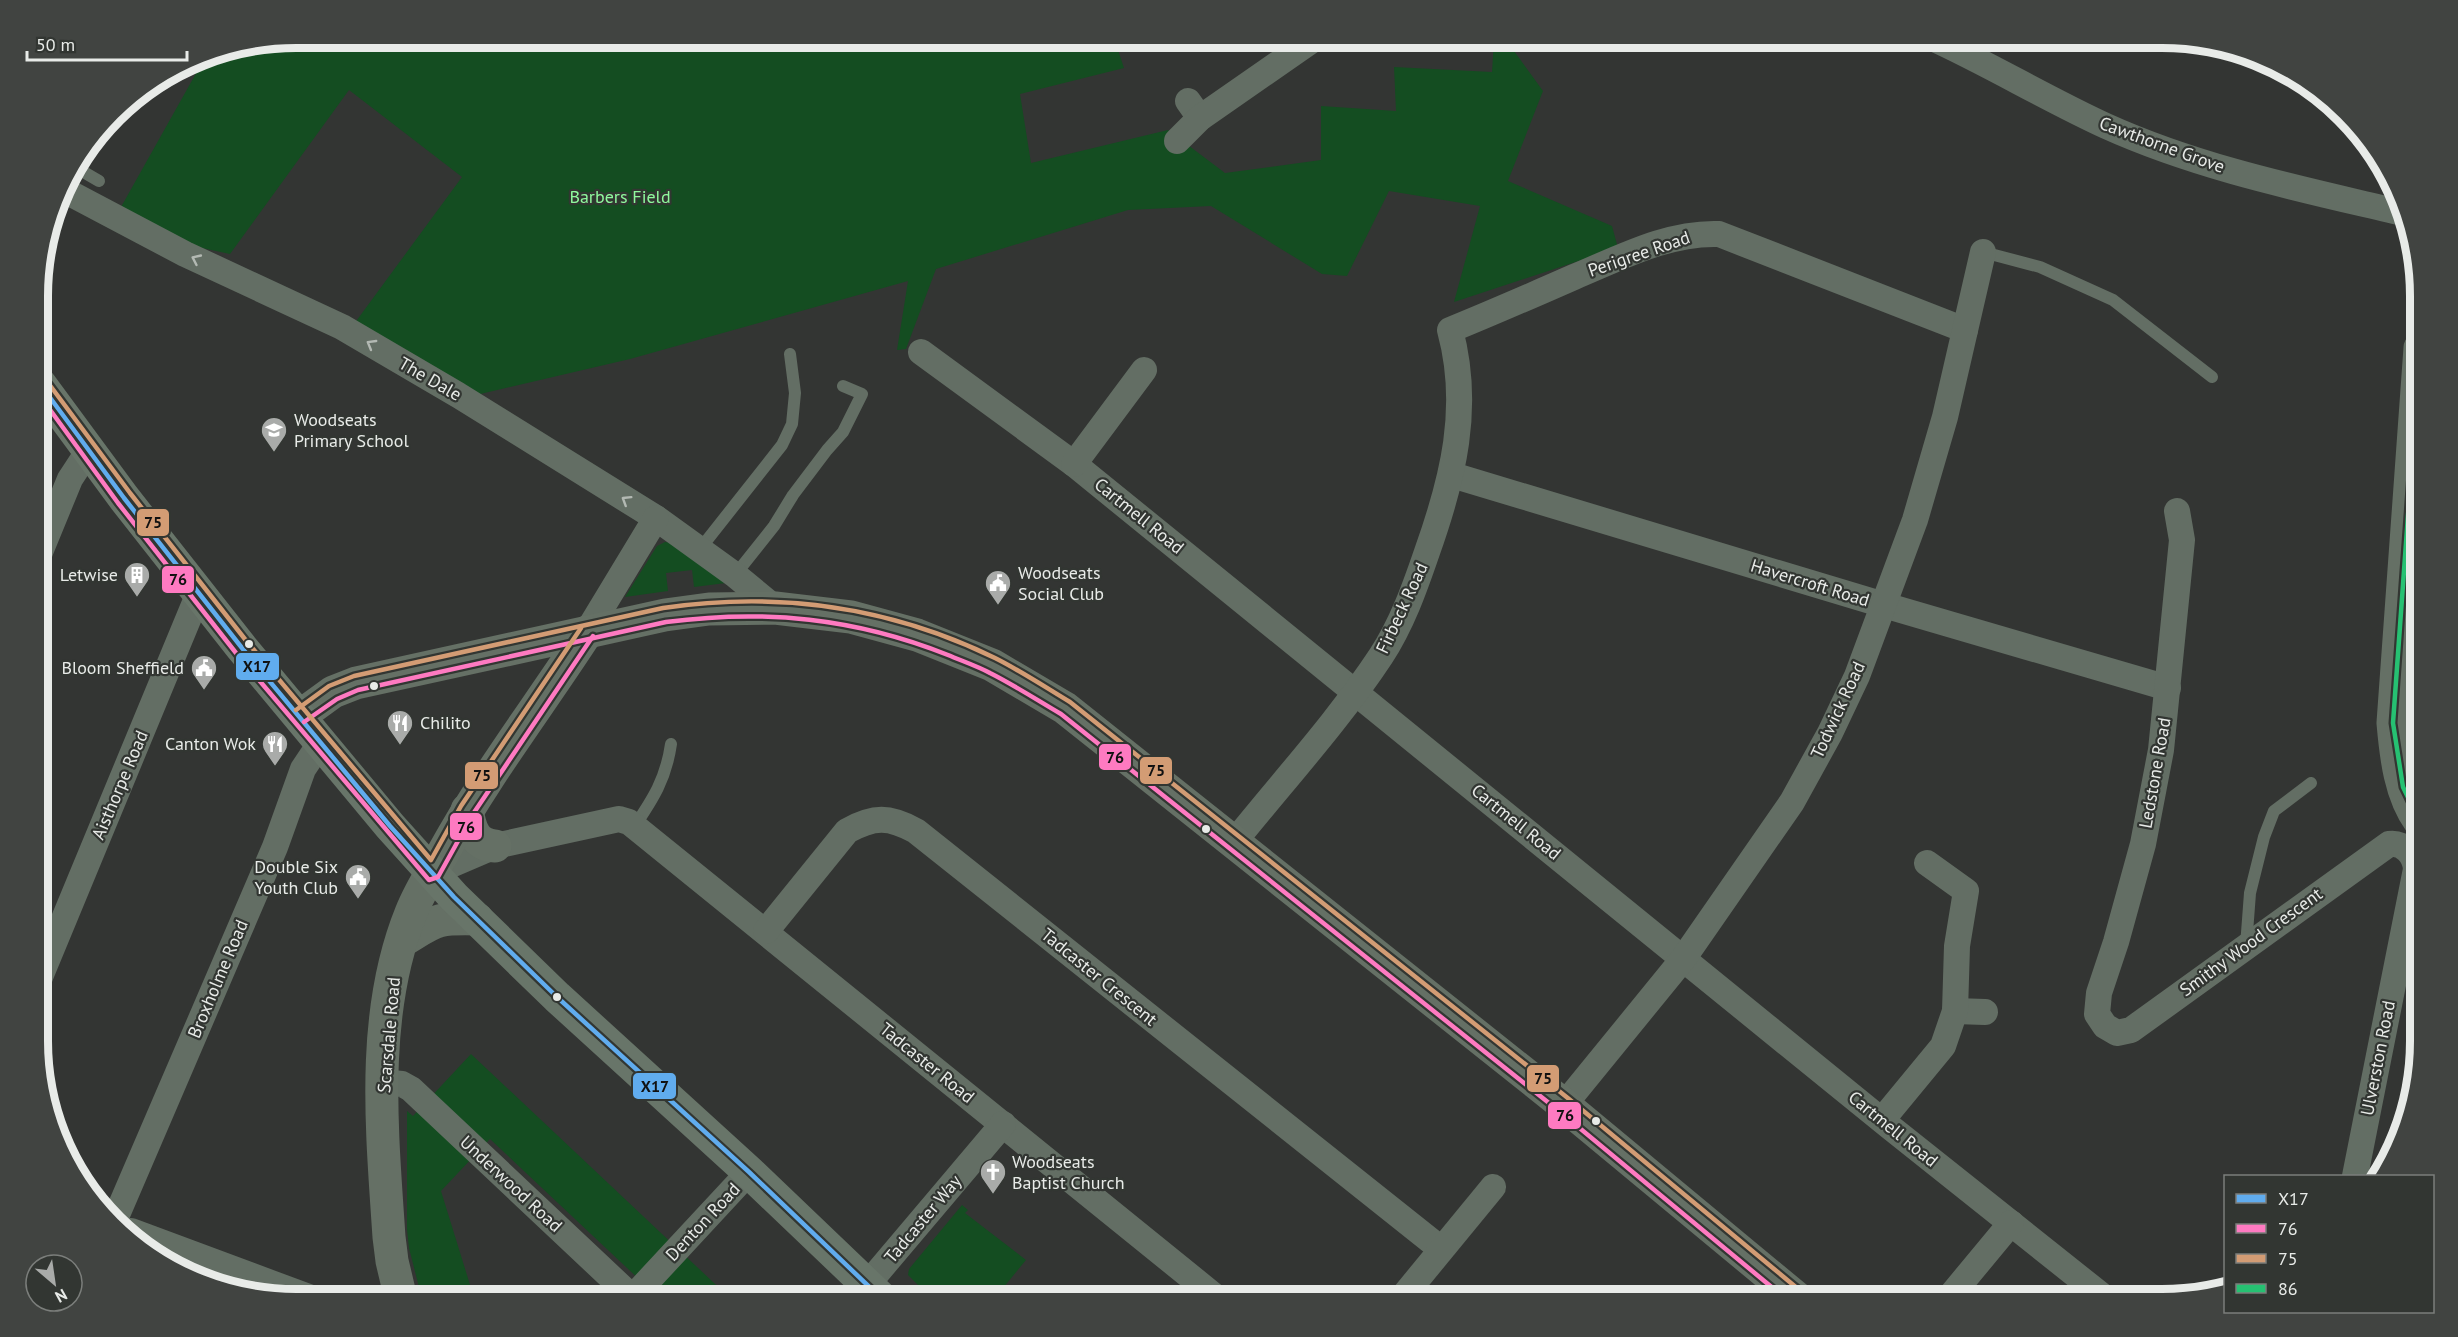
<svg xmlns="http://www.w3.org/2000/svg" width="2458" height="1337" viewBox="0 0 2458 1337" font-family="'PT Sans',sans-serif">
	<rect width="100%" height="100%" fill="#333533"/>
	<g fill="#144d21">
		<polygon points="296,38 1114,38 1124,68 1020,94 1031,163 1168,130 1225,173 1321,160 1321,106 1396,111 1394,67 1492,72 1494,39 1506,40 1543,91 1508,181 1612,226 1618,248 1454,302 1480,206 1389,191 1347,276 1322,274 1211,206 1128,210 936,269 906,349 897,350 908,281 630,359 476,395 354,324 462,177 349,90 230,254 183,244 121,207 199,68 196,58"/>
		<polygon points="665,542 673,543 726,583 694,587 692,570 666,573 668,591 625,597 657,546"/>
		<polygon points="471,1054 731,1299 660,1299 490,1139 441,1191 471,1288 479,1299 422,1299 409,1248 407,1229 407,1111 413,1116"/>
		<polygon points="962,1205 968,1210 965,1213 1026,1260 994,1299 932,1299 908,1275 909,1269"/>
	</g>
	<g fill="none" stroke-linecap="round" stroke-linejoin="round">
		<polyline stroke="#08200c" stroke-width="7" points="415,38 426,44 436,38"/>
		<g stroke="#636e64" stroke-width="12">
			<polyline points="75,167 99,181"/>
			<polyline points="1983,252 2040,267 2113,300 2212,377"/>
			<polyline points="700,549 782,445 792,424 795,393 790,354"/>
			<polyline points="735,575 774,526 793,495 827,450 843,432 862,394 843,386"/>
			<path d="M 634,827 C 653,799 666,779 671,744"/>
			<polyline points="2246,946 2250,893 2264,837 2274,811 2311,783"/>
		</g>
		<g stroke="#636e64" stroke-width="26">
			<path d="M 1932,38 C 1991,65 2047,99 2106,126 C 2201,169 2306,190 2407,214"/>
			<polyline points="1188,101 1200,118"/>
			<polyline points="1177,141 1200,118 1315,38"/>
			<polyline points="62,189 185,254 342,327 458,395 656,518 735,575 775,608"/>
			<polyline points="921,352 1074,464 1890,1127 2106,1299"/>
			<polyline points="1074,464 1144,370"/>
			<polyline points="1452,475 1884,605 2168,688"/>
			<path d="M 2177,511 L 2182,540 L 2161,750 L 2143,844 L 2116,942 L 2099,993 L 2097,1014 L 2105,1026 L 2117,1033 L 2131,1030 L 2389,844 C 2404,842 2415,855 2416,869 L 2355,1176"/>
			<polyline points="40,552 70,479 89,450"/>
			<polyline points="587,632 656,518"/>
			<path d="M 1235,841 C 1284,780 1338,721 1381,656 C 1402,624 1415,587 1427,552 C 1453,479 1471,407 1450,330 C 1492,313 1533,295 1574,277 C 1620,258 1668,232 1719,234 L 1965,330"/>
			<polyline points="432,873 495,846 619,819 629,822 1218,1299"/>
			<path d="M 766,931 L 847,831 C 874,816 889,816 916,831 L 1441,1249"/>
			<polyline points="40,977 199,593"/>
			<polyline points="1955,1011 1985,1012"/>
			<polyline points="382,1082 402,1084 411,1089 634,1299"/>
			<polyline points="1564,1105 1683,959 1792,802 1830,733 1857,676 1915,520 1945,417 1983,252"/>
			<polyline points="1882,1120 1943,1046 1955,1011 1957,946 1966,891 1927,863"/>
			<polyline points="116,1217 275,847 303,769 321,742"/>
			<polyline points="131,1231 314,1299"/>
			<polyline points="866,1286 1003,1124"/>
			<polyline points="632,1298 749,1172"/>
			<polyline points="1401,1299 1493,1187"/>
			<polyline points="1948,1299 2011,1223"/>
		</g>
		<g stroke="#657065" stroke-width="33">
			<path d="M 2420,348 L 2393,723 C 2396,757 2400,794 2420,822"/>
			<polyline points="300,716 333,692 356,683 665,615 709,609 775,608 851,617 917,635 992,665 1065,708 1564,1105 1798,1299"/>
			<path d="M 467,810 C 470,827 474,845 495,846"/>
			<path d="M 402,941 C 437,920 434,918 477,919"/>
			<path d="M 401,1299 L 392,1261 L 389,1237 C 382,1131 370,1014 411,913 C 419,892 432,872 443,853 C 485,776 539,706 587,632"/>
		</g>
		<polyline stroke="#687569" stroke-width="33" points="40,384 124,498 242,648 390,826 454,897 557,997 749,1172 882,1299"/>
		<g stroke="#323632" stroke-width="9">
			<polyline id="bus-1" points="40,384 124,498 242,648 390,826 454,897 557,997 749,1172 882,1299"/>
		</g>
		<g stroke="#323632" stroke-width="9">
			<g id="bus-2">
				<polyline points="40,396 118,503 236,653 429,880 438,877 473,814 593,636"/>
				<path d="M 304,722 L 337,699 L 358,690 L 666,622 C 765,609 855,618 948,655 C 962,661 977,666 990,673 C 1014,685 1037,700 1061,714 L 1559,1111 L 1786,1299"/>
			</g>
		</g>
		<g stroke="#323632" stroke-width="9">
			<g id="bus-3">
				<polyline points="46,380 130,493 248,643 431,860 461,806 581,628"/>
				<path d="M 296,710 L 329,686 L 354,676 L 663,608 C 778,591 891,607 995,658 C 1021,671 1045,687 1070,702 L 1569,1099 L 1803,1293"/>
			</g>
		</g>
		<g stroke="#323632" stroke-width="9">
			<polyline id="bus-4" points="2420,349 2393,723 2403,787 2420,822"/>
		</g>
		<use href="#bus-1" stroke="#60acee" stroke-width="4.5"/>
		<use href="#bus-2" stroke="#fe7ac1" stroke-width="4.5"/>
		<use href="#bus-3" stroke="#d39c74" stroke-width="4.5"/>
		<use href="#bus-4" stroke="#26c172" stroke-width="4.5"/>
	</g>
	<defs><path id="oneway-chevron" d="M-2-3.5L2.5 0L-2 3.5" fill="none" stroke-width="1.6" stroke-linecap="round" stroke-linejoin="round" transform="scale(1.5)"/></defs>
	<g stroke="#b3b9b3">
		<use href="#oneway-chevron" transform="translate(196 259) rotate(-155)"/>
		<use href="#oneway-chevron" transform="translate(371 344) rotate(-150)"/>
		<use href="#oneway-chevron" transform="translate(626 500) rotate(-148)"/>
	</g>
	<defs>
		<g id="school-pin" transform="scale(1.35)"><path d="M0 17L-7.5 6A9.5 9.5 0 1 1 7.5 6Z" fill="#a9aba9" stroke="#323632"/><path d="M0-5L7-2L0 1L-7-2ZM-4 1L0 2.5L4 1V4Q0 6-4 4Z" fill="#fff"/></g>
		<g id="building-pin" transform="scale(1.35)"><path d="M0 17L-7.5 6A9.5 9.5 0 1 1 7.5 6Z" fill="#a9aba9" stroke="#323632"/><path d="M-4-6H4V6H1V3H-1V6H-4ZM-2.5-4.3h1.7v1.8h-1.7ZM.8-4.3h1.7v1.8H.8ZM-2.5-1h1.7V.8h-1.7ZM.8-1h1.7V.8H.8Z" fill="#fff"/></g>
		<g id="civic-pin" transform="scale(1.35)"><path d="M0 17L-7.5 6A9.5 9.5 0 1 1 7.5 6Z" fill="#a9aba9" stroke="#323632"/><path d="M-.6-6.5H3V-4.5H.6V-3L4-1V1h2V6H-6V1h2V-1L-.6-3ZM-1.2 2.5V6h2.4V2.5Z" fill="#fff"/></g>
		<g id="restaurant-pin" transform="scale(1.35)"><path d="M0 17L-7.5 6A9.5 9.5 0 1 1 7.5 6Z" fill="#a9aba9" stroke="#323632"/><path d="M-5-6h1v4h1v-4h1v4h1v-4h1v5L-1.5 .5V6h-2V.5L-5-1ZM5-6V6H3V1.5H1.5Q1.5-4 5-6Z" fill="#fff"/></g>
		<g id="church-pin" transform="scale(1.35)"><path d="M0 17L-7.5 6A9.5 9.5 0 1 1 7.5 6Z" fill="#a9aba9" stroke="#323632"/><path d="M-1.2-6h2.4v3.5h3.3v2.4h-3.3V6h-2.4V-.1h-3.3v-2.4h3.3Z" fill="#fff"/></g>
	</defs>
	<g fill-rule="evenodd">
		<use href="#school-pin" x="274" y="430"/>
		<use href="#building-pin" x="137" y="575"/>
		<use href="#civic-pin" x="998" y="583"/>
		<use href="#civic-pin" x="204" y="668"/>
		<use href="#restaurant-pin" x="400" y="723"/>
		<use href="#restaurant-pin" x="275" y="744"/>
		<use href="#civic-pin" x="358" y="877"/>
		<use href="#church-pin" x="993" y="1172"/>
	</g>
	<g fill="#e8ebe8" stroke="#323632" stroke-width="2">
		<circle cx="249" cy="644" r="5"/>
		<circle cx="374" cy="686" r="5"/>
		<circle cx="1206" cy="829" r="5"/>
		<circle cx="557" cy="997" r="5"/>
		<circle cx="1596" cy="1121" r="5"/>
	</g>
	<g text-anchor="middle" stroke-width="4.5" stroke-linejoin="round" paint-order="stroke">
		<g font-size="18" fill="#e8ebe8" stroke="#323632">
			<text transform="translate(2162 145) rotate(20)" y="6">Cawthorne Grove</text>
			<text transform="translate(1639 254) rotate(-19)" y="6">Perigree Road</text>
			<text transform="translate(430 379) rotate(30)" y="6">The Dale</text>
			<text transform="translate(1139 516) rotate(39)" y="6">Cartmell Road</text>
			<text transform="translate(1810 583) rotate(17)" y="6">Havercroft Road</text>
			<text transform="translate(1402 608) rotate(-65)" y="6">Firbeck Road</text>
			<text transform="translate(1838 710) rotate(-65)" y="6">Todwick Road</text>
			<text transform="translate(2155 773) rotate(-80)" y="6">Ledstone Road</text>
			<text transform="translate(120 785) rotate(-67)" y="6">Aisthorpe Road</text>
			<text transform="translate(1516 822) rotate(39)" y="6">Cartmell Road</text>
			<text transform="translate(2251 942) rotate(-36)" y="6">Smithy Wood Crescent</text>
			<text transform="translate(1099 977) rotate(39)" y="6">Tadcaster Crescent</text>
			<text transform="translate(218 979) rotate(-67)" y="6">Broxholme Road</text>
			<text transform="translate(389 1035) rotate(-85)" y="6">Scarsdale Road</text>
			<text transform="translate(2378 1058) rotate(-79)" y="6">Ulverston Road</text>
			<text transform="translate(927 1063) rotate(39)" y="6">Tadcaster Road</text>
			<text transform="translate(1893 1129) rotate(39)" y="6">Cartmell Road</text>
			<text transform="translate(511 1184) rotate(43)" y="6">Underwood Road</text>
			<text transform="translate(923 1219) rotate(-50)" y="6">Tadcaster Way</text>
			<text transform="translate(703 1222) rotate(-47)" y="6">Denton Road</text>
		</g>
		<g font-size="18" fill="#8ff99d" stroke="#323632">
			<text x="620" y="203">Barbers Field</text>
		</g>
		<g font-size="18" fill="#e8ebe8" stroke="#323632" text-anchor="start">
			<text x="294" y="426">Woodseats<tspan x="294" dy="21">Primary School</tspan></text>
			<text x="1018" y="579">Woodseats<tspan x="1018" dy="21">Social Club</tspan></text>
			<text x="118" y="581" text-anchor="end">Letwise</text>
			<text x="184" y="674" text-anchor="end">Bloom Sheffield</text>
			<text x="420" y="729">Chilito</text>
			<text x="256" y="750" text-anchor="end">Canton Wok</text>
			<text x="338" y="873" text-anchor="end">Double Six<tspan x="338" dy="21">Youth Club</tspan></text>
			<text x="1012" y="1168">Woodseats<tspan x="1012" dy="21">Baptist Church</tspan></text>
		</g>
	</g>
	<path d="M0 0H2458V1337H0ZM296 48H2162A248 248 0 0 1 2410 296V1041A248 248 0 0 1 2162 1289H296A248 248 0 0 1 48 1041V296A248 248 0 0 1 296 48Z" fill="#414441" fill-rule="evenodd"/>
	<path fill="none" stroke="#e8ebe8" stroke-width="8" d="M296 48H2162A248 248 0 0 1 2410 296V1041A248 248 0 0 1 2162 1289H296A248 248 0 0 1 48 1041V296A248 248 0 0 1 296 48Z"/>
	<g stroke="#323632" stroke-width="2">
		<rect x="136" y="508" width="34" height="29" rx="6" fill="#d39c74"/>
		<rect x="161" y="565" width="34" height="29" rx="6" fill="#fe7ac1"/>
		<rect x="235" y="652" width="45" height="29" rx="6" fill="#60acee"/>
		<rect x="1098" y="743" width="34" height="28" rx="6" fill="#fe7ac1"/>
		<rect x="1139" y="756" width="34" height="29" rx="6" fill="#d39c74"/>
		<rect x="464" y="761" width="35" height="29" rx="6" fill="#d39c74"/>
		<rect x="449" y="812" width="34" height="29" rx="6" fill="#fe7ac1"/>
		<rect x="1526" y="1064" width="34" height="29" rx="6" fill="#d39c74"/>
		<rect x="632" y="1072" width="45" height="28" rx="6" fill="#60acee"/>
		<rect x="1547" y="1101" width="35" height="29" rx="6" fill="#fe7ac1"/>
	</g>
	<g font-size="16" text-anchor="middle" font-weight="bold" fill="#111">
		<text x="153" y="528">75</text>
		<text x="178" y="585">76</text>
		<text x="257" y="672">X17</text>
		<text x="1115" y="763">76</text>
		<text x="1156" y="776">75</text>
		<text x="482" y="781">75</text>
		<text x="466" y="833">76</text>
		<text x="1543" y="1084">75</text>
		<text x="655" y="1092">X17</text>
		<text x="1565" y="1121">76</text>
	</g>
	<rect x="2224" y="1175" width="210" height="138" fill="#323632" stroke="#7b7e7b" stroke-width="1.5"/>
	<rect x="2236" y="1194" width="30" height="9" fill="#60acee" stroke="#7b7e7b" stroke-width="1.5"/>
	<text x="2278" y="1205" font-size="18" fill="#e8ebe8">X17</text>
	<rect x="2236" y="1224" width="30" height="9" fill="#fe7ac1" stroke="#7b7e7b" stroke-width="1.5"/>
	<text x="2278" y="1235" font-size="18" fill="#e8ebe8">76</text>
	<rect x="2236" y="1254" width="30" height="9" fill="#d39c74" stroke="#7b7e7b" stroke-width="1.5"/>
	<text x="2278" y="1265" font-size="18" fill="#e8ebe8">75</text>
	<rect x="2236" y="1284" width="30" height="9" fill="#26c172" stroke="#7b7e7b" stroke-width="1.5"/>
	<text x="2278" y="1295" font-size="18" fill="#e8ebe8">86</text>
	<g transform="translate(54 1283) rotate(151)"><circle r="28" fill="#323632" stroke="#7b7e7b" stroke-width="1.5"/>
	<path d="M0-4.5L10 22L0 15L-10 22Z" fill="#a9aba9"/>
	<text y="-9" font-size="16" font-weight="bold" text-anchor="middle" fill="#e8ebe8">N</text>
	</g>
	<path d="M27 51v9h160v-9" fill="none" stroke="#e8ebe8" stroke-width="3"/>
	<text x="36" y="51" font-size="18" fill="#e8ebe8" stroke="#323632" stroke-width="4.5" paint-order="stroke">50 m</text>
</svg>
